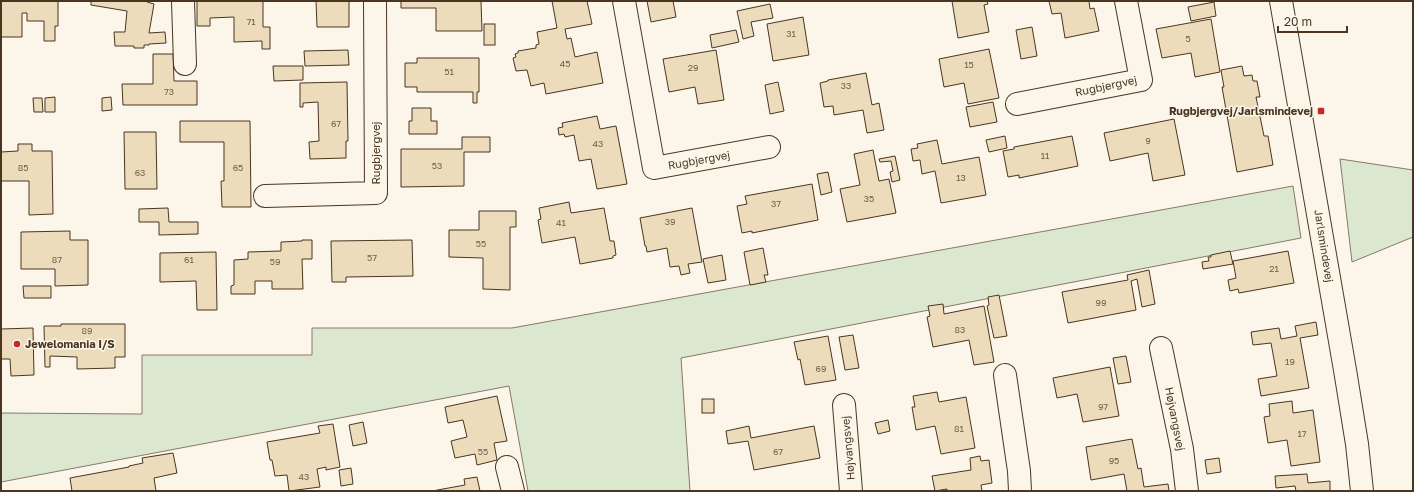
<svg xmlns="http://www.w3.org/2000/svg" width="1414" height="492" viewBox="0 0 1414 492" font-family="'Golos Text',sans-serif">
	<rect width="100%" height="100%" fill="#fbf6e9"/>
	<g fill="#dce7d0" stroke="#887966">
		<polygon points="1340,159 1413,170 1413,237 1352,262"/>
		<polygon points="1293,186 1301,238 681,358 690,491 528,491 509,386 1,482 1,413 142,414 142,355 312,355 312,328 512,328"/>
	</g>
	<g fill="#ecdcbc" stroke="#4a3520">
		<polygon points="1,1 58,1 58,26 55,26 55,41 44,41 44,21 27,21 27,13 22,13 22,37 1,37"/>
		<polygon points="91,1 148,1 147,2 154,4 149,33 165,32 166,43 149,44 149,45 144,45 144,48 134,48 134,46 115,46 114,32 125,32 127,11 91,5"/>
		<polygon points="197,1 263,1 263,27 270,27 270,49 262,49 262,41 234,42 234,17 210,18 210,26 197,26"/>
		<polygon points="316,1 349,1 349,27 317,27"/>
		<polygon points="401,1 481,1 482,31 436,31 436,8 401,8"/>
		<polygon points="552,1 587,1 592,24 565,29 567,39 571,38 575,57 597,52 603,83 546,94 544,83 531,86 527,70 516,71 513,58 516,57 515,54 518,53 518,51 536,48 536,45 539,44 537,32 557,28"/>
		<polygon points="647,1 673,1 676,17 651,22"/>
		<polygon points="952,1 987,1 988,4 984,5 989,32 958,38"/>
		<polygon points="1049,1 1089,1 1090,9 1094,8 1099,31 1065,38 1061,13 1052,14"/>
		<polygon points="1214,2 1216,16 1191,21 1188,7"/>
		<polygon points="770,4 773,18 751,22 754,36 743,39 737,11"/>
		<polygon points="803,17 809,55 773,61 767,24"/>
		<polygon points="1211,19 1220,72 1195,77 1191,53 1162,58 1156,29"/>
		<rect x="484" y="24" width="11" height="21"/>
		<polygon points="1032,27 1037,56 1021,59 1016,30"/>
		<polygon points="736,30 739,42 712,48 710,35"/>
		<polygon points="989,49 999,98 968,104 964,83 944,87 939,59"/>
		<polygon points="348,50 349,65 305,66 304,51"/>
		<polygon points="716,50 724,100 698,104 695,87 669,92 663,59"/>
		<polygon points="153,54 173,54 174,81 197,81 197,105 123,105 122,84 153,84"/>
		<polygon points="417,58 479,58 479,92 477,92 477,103 473,103 473,92 417,92 417,87 405,87 405,63 417,63"/>
		<polygon points="273,66 303,66 303,80 274,81"/>
		<polygon points="1242,66 1244,76 1252,75 1253,81 1257,81 1260,97 1256,97 1264,136 1268,136 1273,165 1237,172 1222,87 1224,87 1221,70"/>
		<polygon points="866,73 872,105 879,103 884,130 867,133 863,110 834,115 833,106 824,107 820,83 828,81 828,80"/>
		<polygon points="347,82 348,141 346,141 346,158 310,159 309,142 319,141 318,102 303,103 303,107 300,107 300,83"/>
		<polygon points="778,82 784,111 770,114 765,85"/>
		<polygon points="55,97 55,112 45,112 45,98"/>
		<polygon points="111,97 112,110 102,111 102,98"/>
		<polygon points="33,98 42,98 43,112 34,112"/>
		<polygon points="993,102 997,122 970,127 966,107"/>
		<polygon points="412,108 431,108 431,121 437,121 437,134 409,134 409,121 412,121"/>
		<polygon points="597,116 600,129 616,126 627,184 597,189 591,159 579,161 574,135 565,137 564,134 559,135 558,128 563,127 562,123"/>
		<polygon points="1174,119 1185,175 1153,181 1148,153 1110,161 1104,133"/>
		<polygon points="180,121 250,121 251,207 222,207 221,181 224,181 224,142 180,142"/>
		<polygon points="124,132 156,132 157,189 125,189"/>
		<polygon points="1005,136 1007,148 989,152 986,140"/>
		<polygon points="1072,136 1078,166 1019,178 1019,175 1008,177 1003,151 1014,149 1014,147"/>
		<polygon points="462,137 490,137 490,152 464,152 464,186 401,187 401,149 462,149"/>
		<polygon points="937,140 942,164 979,157 986,195 941,203 935,171 922,174 920,160 913,161 911,149 918,148 917,144"/>
		<polygon points="18,144 32,144 32,151 52,151 53,214 29,215 29,181 1,181 1,187 1,152 18,151"/>
		<polygon points="873,150 879,181 889,179 896,213 847,222 840,189 860,185 854,154"/>
		<polygon points="895,156 900,180 892,182 890,172 893,171 891,161 880,162 879,159"/>
		<polygon points="828,172 832,192 821,195 817,174"/>
		<polygon points="812,184 818,220 752,233 752,231 742,233 737,206 747,204 745,196"/>
		<polygon points="569,202 571,213 604,208 610,241 614,241 616,255 613,256 613,258 580,264 575,237 542,243 538,220 541,219 539,208"/>
		<polygon points="168,208 169,222 198,222 198,234 159,235 159,222 139,222 139,209"/>
		<polygon points="692,208 702,262 688,264 690,273 681,275 679,266 670,267 667,248 647,252 646,246 645,246 640,218"/>
		<polygon points="479,211 516,211 516,227 510,227 510,290 483,289 483,258 449,257 449,230 479,230"/>
		<polygon points="70,231 70,240 88,240 88,285 55,286 55,269 21,269 21,232"/>
		<polygon points="302,240 312,240 312,259 302,259 303,289 272,289 272,281 255,281 255,294 231,294 231,286 234,285 234,260 248,259 248,252 281,251 281,242 302,241"/>
		<polygon points="412,240 413,276 346,277 346,282 332,282 331,241"/>
		<polygon points="763,248 768,275 764,275 766,282 750,285 744,252"/>
		<polygon points="1230,251 1233,264 1203,269 1202,262 1209,261 1208,257 1211,257 1211,255"/>
		<polygon points="1288,251 1294,283 1239,293 1238,289 1230,291 1228,280 1236,278 1233,261"/>
		<polygon points="216,252 217,310 197,310 196,281 160,282 160,253"/>
		<polygon points="722,255 726,280 708,283 703,259"/>
		<polygon points="1149,270 1155,304 1142,307 1137,279 1131,281 1136,310 1068,323 1062,292 1128,280 1127,275"/>
		<polygon points="23,286 51,286 51,298 24,298"/>
		<polygon points="999,295 1007,336 994,338 987,306 989,305 988,297"/>
		<polygon points="943,304 944,314 984,306 994,362 974,365 969,340 933,347 927,317 930,316 928,306"/>
		<polygon points="1316,322 1318,335 1300,338 1309,388 1261,396 1258,379 1277,376 1271,343 1253,345 1251,332 1279,328 1281,339 1297,336 1295,326"/>
		<polygon points="61,324 125,324 125,357 115,357 115,368 77,369 77,357 50,356 50,367 45,367 44,326 61,326"/>
		<polygon points="33,328 34,375 11,376 10,359 1,359 1,329"/>
		<polygon points="853,335 859,368 845,370 839,337"/>
		<polygon points="828,336 836,380 805,385 800,359 798,360 794,342"/>
		<polygon points="1126,356 1131,382 1118,384 1113,358"/>
		<polygon points="1110,367 1119,416 1083,422 1077,394 1057,398 1053,378"/>
		<polygon points="937,392 939,402 966,397 975,448 941,454 935,426 916,430 912,407 915,407 913,396"/>
		<polygon points="497,396 507,441 494,443 497,460 477,465 475,454 455,458 451,441 467,437 463,420 448,423 445,407"/>
		<rect x="702" y="399" width="12" height="14"/>
		<polygon points="1292,401 1293,413 1313,410 1320,462 1291,466 1287,440 1268,443 1264,417 1270,416 1269,404"/>
		<polygon points="888,420 890,431 878,434 875,423"/>
		<polygon points="363,422 367,443 353,446 349,425"/>
		<polygon points="333,424 340,467 326,470 326,467 317,469 320,487 289,491 287,475 275,476 272,460 270,460 267,442 320,433 318,426"/>
		<polygon points="749,426 751,438 814,426 820,458 754,470 748,441 728,444 726,431"/>
		<polygon points="1132,439 1138,469 1141,468 1144,487 1168,484 1169,491 1127,491 1124,474 1091,480 1086,447"/>
		<polygon points="173,453 177,473 154,478 156,491 72,491 70,478 129,467 129,466 143,463 142,458"/>
		<polygon points="980,456 981,461 989,460 992,483 981,485 982,491 947,491 947,489 935,491 932,476 971,470 970,458"/>
		<polygon points="1219,458 1221,472 1207,474 1205,460"/>
		<polygon points="351,468 353,484 341,486 339,470"/>
		<polygon points="1307,474 1308,483 1330,481 1330,491 1296,491 1295,486 1276,488 1275,476"/>
		<polygon points="477,477 480,491 432,491 465,485 464,479"/>
	</g>
	<g fill="none" stroke-linecap="round" stroke-linejoin="round">
		<g stroke="#4a3520" stroke-width="24">
			<g id="minor">
				<polyline points="183,1 185,64"/>
				<polyline points="624,1 654,168 769,147"/>
				<polyline points="1281,1 1345,370 1357,444 1362,491"/>
				<polyline points="1017,104 1141,80 1126,1"/>
				<polyline points="265,196 376,193 375,1"/>
				<polyline points="1161,348 1182,449 1187,491"/>
				<polyline points="1005,375 1019,471 1020,491"/>
				<polyline points="844,405 851,491"/>
				<polyline points="507,467 513,491"/>
			</g>
		</g>
		<use href="#minor" stroke="#fbf6e9" stroke-width="22"/>
	</g>
	<g fill="#c62828" stroke="#fbf6e9" stroke-width="1.5">
		<rect x="1317" y="107" width="8" height="8" rx="2"/>
		<circle cx="17" cy="344" r="4"/>
	</g>
	<g text-anchor="middle" stroke-width="3" stroke-linejoin="round" paint-order="stroke">
		<g font-size="9" fill="#725f47">
			<text x="251" y="25">71</text>
			<text x="791" y="37">31</text>
			<text x="1188" y="42">5</text>
			<text x="565" y="67">45</text>
			<text x="969" y="68">15</text>
			<text x="693" y="71">29</text>
			<text x="449" y="75">51</text>
			<text x="846" y="89">33</text>
			<text x="169" y="95">73</text>
			<text x="336" y="127">67</text>
			<text x="1148" y="144">9</text>
			<text x="598" y="147">43</text>
			<text x="1045" y="159">11</text>
			<text x="437" y="169">53</text>
			<text x="23" y="171">85</text>
			<text x="238" y="171">65</text>
			<text x="140" y="176">63</text>
			<text x="961" y="181">13</text>
			<text x="869" y="202">35</text>
			<text x="776" y="207">37</text>
			<text x="670" y="225">39</text>
			<text x="561" y="226">41</text>
			<text x="481" y="247">55</text>
			<text x="372" y="261">57</text>
			<text x="57" y="263">87</text>
			<text x="189" y="263">61</text>
			<text x="275" y="265">59</text>
			<text x="1274" y="272">21</text>
			<text x="1101" y="306">99</text>
			<text x="960" y="333">83</text>
			<text x="87" y="334">89</text>
			<text x="1290" y="365">19</text>
			<text x="821" y="372">69</text>
			<text x="1103" y="410">97</text>
			<text x="959" y="432">81</text>
			<text x="1302" y="437">17</text>
			<text x="483" y="455">55</text>
			<text x="778" y="455">67</text>
			<text x="1114" y="464">95</text>
			<text x="304" y="480">43</text>
		</g>
		<g font-size="11" fill="#4a3520" stroke="#fbf6e9">
			<text transform="translate(1106 86) rotate(-12)" y="4">Rugbjergvej</text>
			<text transform="translate(376 153) rotate(-90)" y="4">Rugbjergvej</text>
			<text transform="translate(699 160) rotate(-10)" y="4">Rugbjergvej</text>
			<text transform="translate(1324 246) rotate(81)" y="4">Jarlsmindevej</text>
			<text transform="translate(1175 419) rotate(79)" y="4">Højvangsvej</text>
			<text transform="translate(848 448) rotate(-95)" y="4">Højvangsvej</text>
		</g>
		<g font-size="11" font-weight="bold" fill="#4a3520" stroke="#fbf6e9" text-anchor="end">
			<text x="1313" y="115">Rugbjergvej/Jarlsmindevej</text>
			<text x="25" y="348" text-anchor="start">Jewelomania I/S</text>
		</g>
	</g>
	<rect width="1414" height="492" fill="none" stroke="#4a3520" stroke-width="4"/>
	<path d="M1278 26v6h69v-6" fill="none" stroke="#4a3520" stroke-width="2"/>
	<text x="1284" y="26" font-size="12" fill="#4a3520" stroke="#fbf6e9" stroke-width="3" paint-order="stroke">20 m</text>
</svg>
